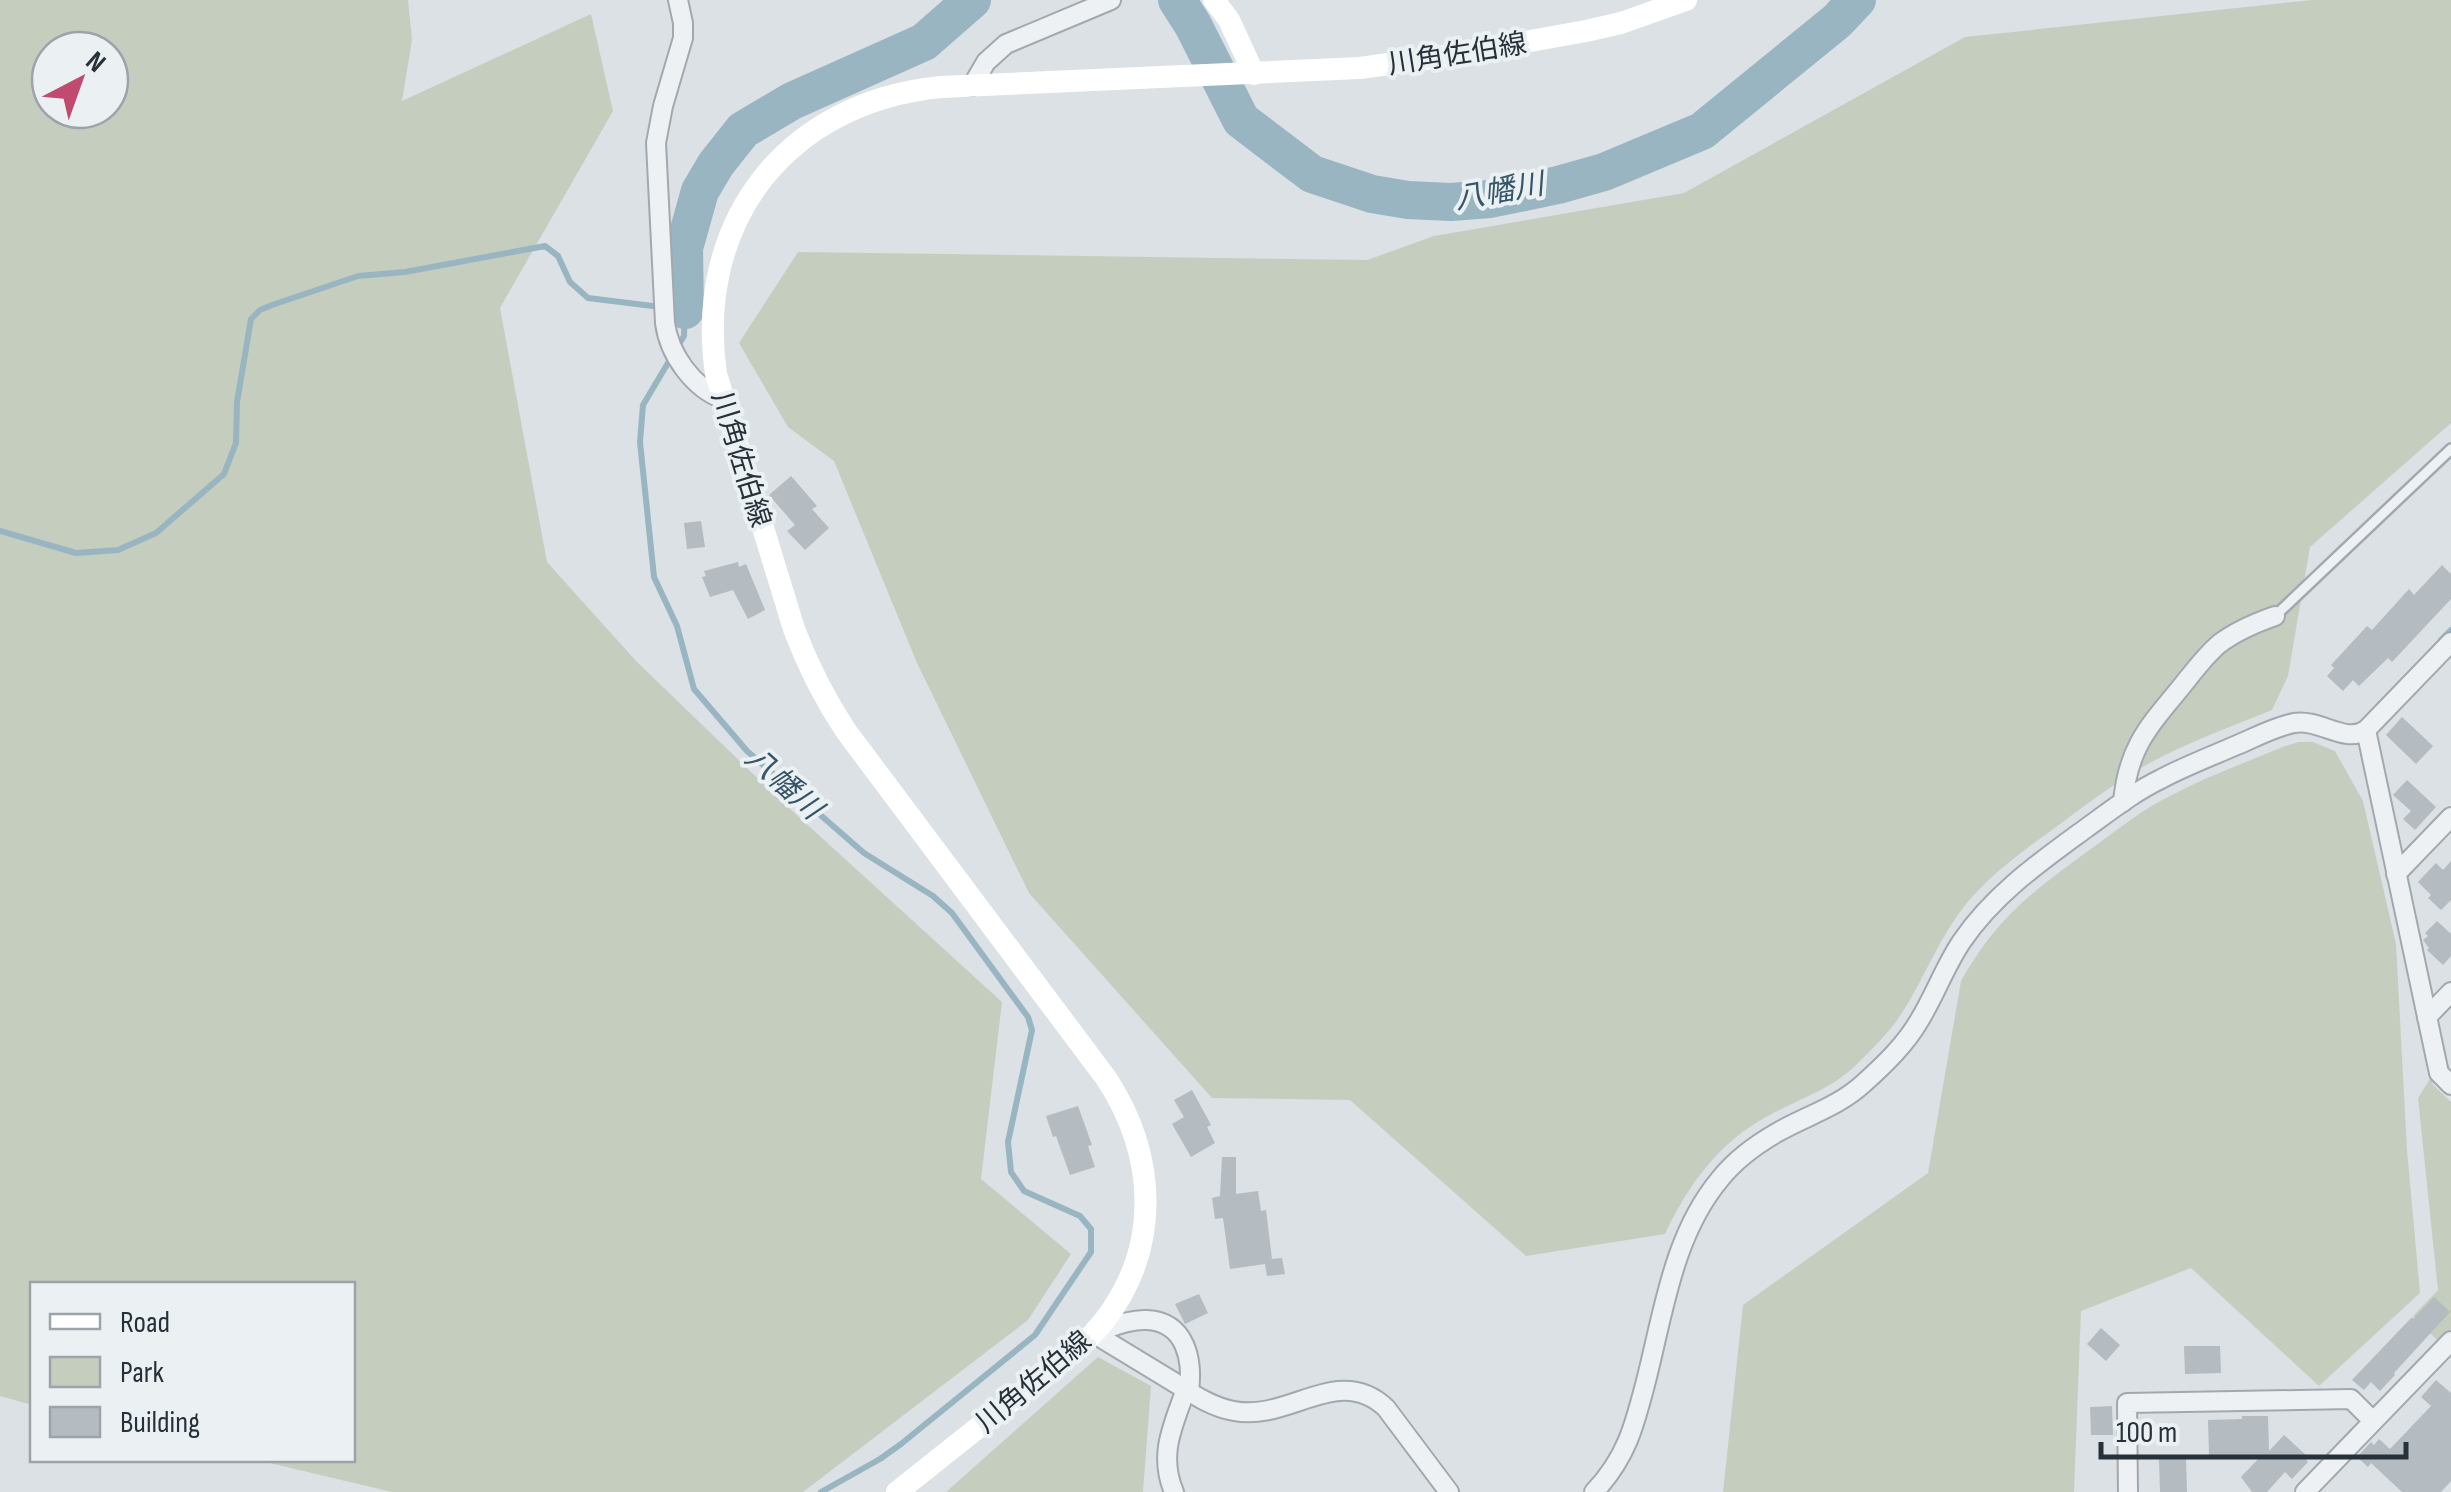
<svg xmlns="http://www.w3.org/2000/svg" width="2451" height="1492" viewBox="0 0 2451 1492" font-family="'Sofia Sans Condensed','Noto Sans JP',sans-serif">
	<rect width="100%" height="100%" fill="#dce1e5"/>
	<g fill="#c5cebe" fill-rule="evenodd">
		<path d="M 0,0 L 408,0 L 412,40 L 402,101 L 591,14 L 613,111 L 500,308 L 547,562 L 636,661 L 777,797 L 1002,1002 L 981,1179 L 1071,1254 L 1028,1320 L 803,1492 L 392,1492 L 257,1460 L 352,1460 L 352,1284 L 32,1284 L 32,1405 L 0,1396 ZM 110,50 L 110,110 L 50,110 L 50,50 Z"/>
		<path d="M 2312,0 L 2451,0 L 2451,423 L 2310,547 L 2288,676 L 2272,710 C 2230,727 2186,743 2146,765 C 2113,784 2083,807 2052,830 C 2021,852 1990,875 1966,904 C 1938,939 1924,980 1900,1016 C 1887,1035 1870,1051 1854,1067 C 1828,1091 1798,1099 1768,1116 C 1719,1142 1688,1185 1665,1234 L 1526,1256 L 1350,1100 L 1212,1098 L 1029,893 L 917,663 L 834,461 L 788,427 L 739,343 L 798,252 L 1367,260 L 1434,236 L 1684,193 L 1965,37 Z"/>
		<path d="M 2299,742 L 2313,742 L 2335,751 L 2363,801 L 2396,944 L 2407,1150 L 2420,1293 L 2319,1386 L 2191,1268 L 2081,1311 L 2074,1492 L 1723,1492 L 1743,1305 L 1928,1173 L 1961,981 C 1999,914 2035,890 2095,846 C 2120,828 2144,808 2172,795 C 2208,776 2247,762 2285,746 Z"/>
		<polygon points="2431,1077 2433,1085 2451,1102 2451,1329 2439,1342 2413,1316 2438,1290 2418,1098"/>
		<polygon points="1098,1357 1151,1386 1143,1492 946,1492"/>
	</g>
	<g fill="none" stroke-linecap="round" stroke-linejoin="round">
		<g stroke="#99b5c2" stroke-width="6">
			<polyline points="0,531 76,553 118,550 156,533 224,474 236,443 237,402 251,319 260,310 272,305 358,276 405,272 545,246 558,256 570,282 588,298 685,310 684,336 643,405 640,442 654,577 677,626 694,689 747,751 864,853 933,896 952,913 1028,1017 1032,1030 1008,1142 1011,1172 1024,1191 1080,1216 1091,1229 1091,1252 1035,1335 901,1444 880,1459 821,1492"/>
			<polyline points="2441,640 2451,630"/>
		</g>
		<g stroke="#99b5c2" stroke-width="38">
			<polyline points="1177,0 1193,25 1241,120 1312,174 1372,194 1408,200 1451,202 1490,199 1558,185 1604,172 1702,131 1837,21 1857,0"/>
			<polyline points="685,310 684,248 700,191 716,164 743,130 792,101 924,42 972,0"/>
		</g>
	</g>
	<g fill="#b4bbc1">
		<polygon points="791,476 817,506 812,509 829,528 805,550 787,531 795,525 769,495"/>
		<polygon points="701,521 705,547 687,549 684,523"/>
		<polygon points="738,562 739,567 746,564 765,610 748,619 733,590 710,597 702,577 706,576 704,571"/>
		<polygon points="2442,565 2451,574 2451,599 2392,662 2388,658 2359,686 2353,680 2343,691 2327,676 2334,668 2331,665 2367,626 2372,630 2409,589 2414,595"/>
		<polygon points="2402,717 2433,746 2416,764 2386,735"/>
		<polygon points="2407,780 2436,807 2415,830 2403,819 2411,811 2393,795"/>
		<polygon points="2451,861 2451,900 2441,910 2428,898 2431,895 2418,882 2436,863 2443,870"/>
		<polygon points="2437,921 2451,934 2451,956 2443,965 2427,950 2429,948 2423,940 2428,936 2425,933"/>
		<polygon points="1192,1090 1211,1125 1207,1127 1215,1143 1191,1157 1172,1124 1184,1117 1174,1100"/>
		<polygon points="1078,1106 1092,1145 1088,1146 1095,1167 1070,1175 1056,1136 1053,1137 1046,1116"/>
		<polygon points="1222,1157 1236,1157 1236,1194 1258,1191 1261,1211 1266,1210 1272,1259 1282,1258 1285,1274 1267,1276 1265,1264 1230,1269 1223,1218 1215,1219 1212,1198 1220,1196"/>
		<polygon points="1199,1294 1208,1313 1185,1324 1175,1304"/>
		<polygon points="2434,1297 2450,1312 2394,1373 2395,1375 2380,1391 2371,1382 2364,1390 2352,1380 2412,1317 2413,1319"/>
		<polygon points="2101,1328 2120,1345 2106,1361 2087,1344"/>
		<polygon points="2184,1346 2220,1346 2221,1373 2185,1374"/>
		<polygon points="2436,1380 2451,1393 2451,1481 2441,1492 2402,1492 2371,1463 2368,1467 2357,1457 2371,1442 2374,1445 2379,1439 2390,1449 2431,1406 2421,1397"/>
		<polygon points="2112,1406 2113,1435 2091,1435 2090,1407"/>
		<polygon points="2242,1416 2268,1416 2269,1451 2284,1435 2307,1456 2305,1458 2308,1462 2292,1479 2285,1472 2267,1492 2252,1492 2241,1477 2261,1456 2209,1456 2208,1420 2242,1419"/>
		<polygon points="2186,1458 2187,1492 2160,1492 2159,1459"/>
	</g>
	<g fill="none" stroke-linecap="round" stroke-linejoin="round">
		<g stroke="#a2a9ae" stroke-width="14">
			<polyline id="service" points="2275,616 2451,449"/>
		</g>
		<g stroke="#a2a9ae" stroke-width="22">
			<g id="minor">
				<path d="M 678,0 L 683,23 L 683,38 L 663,106 L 656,143 L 665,323 C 669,354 693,388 723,399"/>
				<polyline points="972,86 986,62 1006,44 1111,0"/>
				<polyline points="2451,642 2366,730 2439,1073 2451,1085"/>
				<path d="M 2123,802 C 2128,747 2149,726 2182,686 C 2194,671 2205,656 2219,644 C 2236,631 2255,623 2275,616"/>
				<polyline points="2396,874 2451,817"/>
				<polyline points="2427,1017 2451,992"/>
				<path d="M 1093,1333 C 1119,1349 1146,1365 1172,1381 C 1191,1393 1211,1407 1234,1411 C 1289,1422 1338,1363 1386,1408 L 1449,1492"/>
				<path d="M 1093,1333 C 1110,1328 1129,1319 1147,1320 C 1186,1322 1193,1360 1189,1391"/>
				<path d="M 1174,1492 C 1158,1454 1173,1426 1186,1389"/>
				<path d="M 1594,1492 C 1628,1456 1635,1423 1647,1377 C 1664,1309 1674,1234 1720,1179 C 1735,1160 1757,1144 1778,1132 C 1808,1115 1838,1107 1864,1083 C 1884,1065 1905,1045 1919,1021 C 1935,995 1945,966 1962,941 C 1994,894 2040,862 2085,829 C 2110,811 2134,792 2161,779 C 2185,766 2212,756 2237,745 C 2256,737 2274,727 2294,723 C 2321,719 2345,744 2366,730"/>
				<polyline points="2128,1492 2127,1403 2351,1399 2373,1421"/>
				<polyline points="2305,1492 2451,1341"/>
			</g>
		</g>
		<use href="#service" stroke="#eef1f4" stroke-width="9"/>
		<use href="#minor" stroke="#eef1f4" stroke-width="18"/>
		<g stroke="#fff" stroke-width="22">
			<polyline points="1214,0 1229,20 1254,74"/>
			<path d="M 897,1492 C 939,1459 981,1425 1023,1392 C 1051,1369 1081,1349 1104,1321 C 1162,1246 1156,1154 1106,1078 L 846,731 C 824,698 808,666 794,629 L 716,374 C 694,221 787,102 941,87 L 1360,68 L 1453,55 L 1586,31 L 1621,23 L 1686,0"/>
		</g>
	</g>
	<g text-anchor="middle" stroke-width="8" stroke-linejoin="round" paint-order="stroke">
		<g font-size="28" fill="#27313a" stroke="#ebf0f3">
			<text transform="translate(1457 53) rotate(-9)" y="10">川角佐伯線</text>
			<text transform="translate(742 459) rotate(73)" y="10">川角佐伯線</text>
			<text transform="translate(1033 1381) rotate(-40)" y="10">川角佐伯線</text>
		</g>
		<g font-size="30" font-style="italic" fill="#35566a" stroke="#ebf0f3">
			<text transform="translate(1499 191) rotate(-10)" y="10">八幡川</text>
			<text transform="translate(784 783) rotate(42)" y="10">八幡川</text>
		</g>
	</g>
	<rect x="30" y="1282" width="325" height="180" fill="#ebf0f3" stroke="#9da4a9" stroke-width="2.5"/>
	<rect x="50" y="1314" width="50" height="15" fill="#ffffff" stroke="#9da4a9" stroke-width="2.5"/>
	<text x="120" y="1332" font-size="30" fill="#27313a">Road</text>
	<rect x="50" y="1357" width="50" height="30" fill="#c5cebe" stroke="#9da4a9" stroke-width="2.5"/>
	<text x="120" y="1382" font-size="30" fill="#27313a">Park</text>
	<rect x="50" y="1407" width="50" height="30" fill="#b4bbc1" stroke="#9da4a9" stroke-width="2.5"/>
	<text x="120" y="1432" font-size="30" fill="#27313a">Building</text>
	<g transform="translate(80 80) rotate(41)"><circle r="48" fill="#ebf0f3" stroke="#9da4a9" stroke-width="2.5"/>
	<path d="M0-8L18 38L0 25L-18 38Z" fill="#c14a71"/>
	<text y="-15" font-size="28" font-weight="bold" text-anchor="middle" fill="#27313a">N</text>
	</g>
	<path d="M2101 1442v15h305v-15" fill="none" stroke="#27313a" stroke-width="5"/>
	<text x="2116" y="1442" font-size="30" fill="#27313a" stroke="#ebf0f3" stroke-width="8" paint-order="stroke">100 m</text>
</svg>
